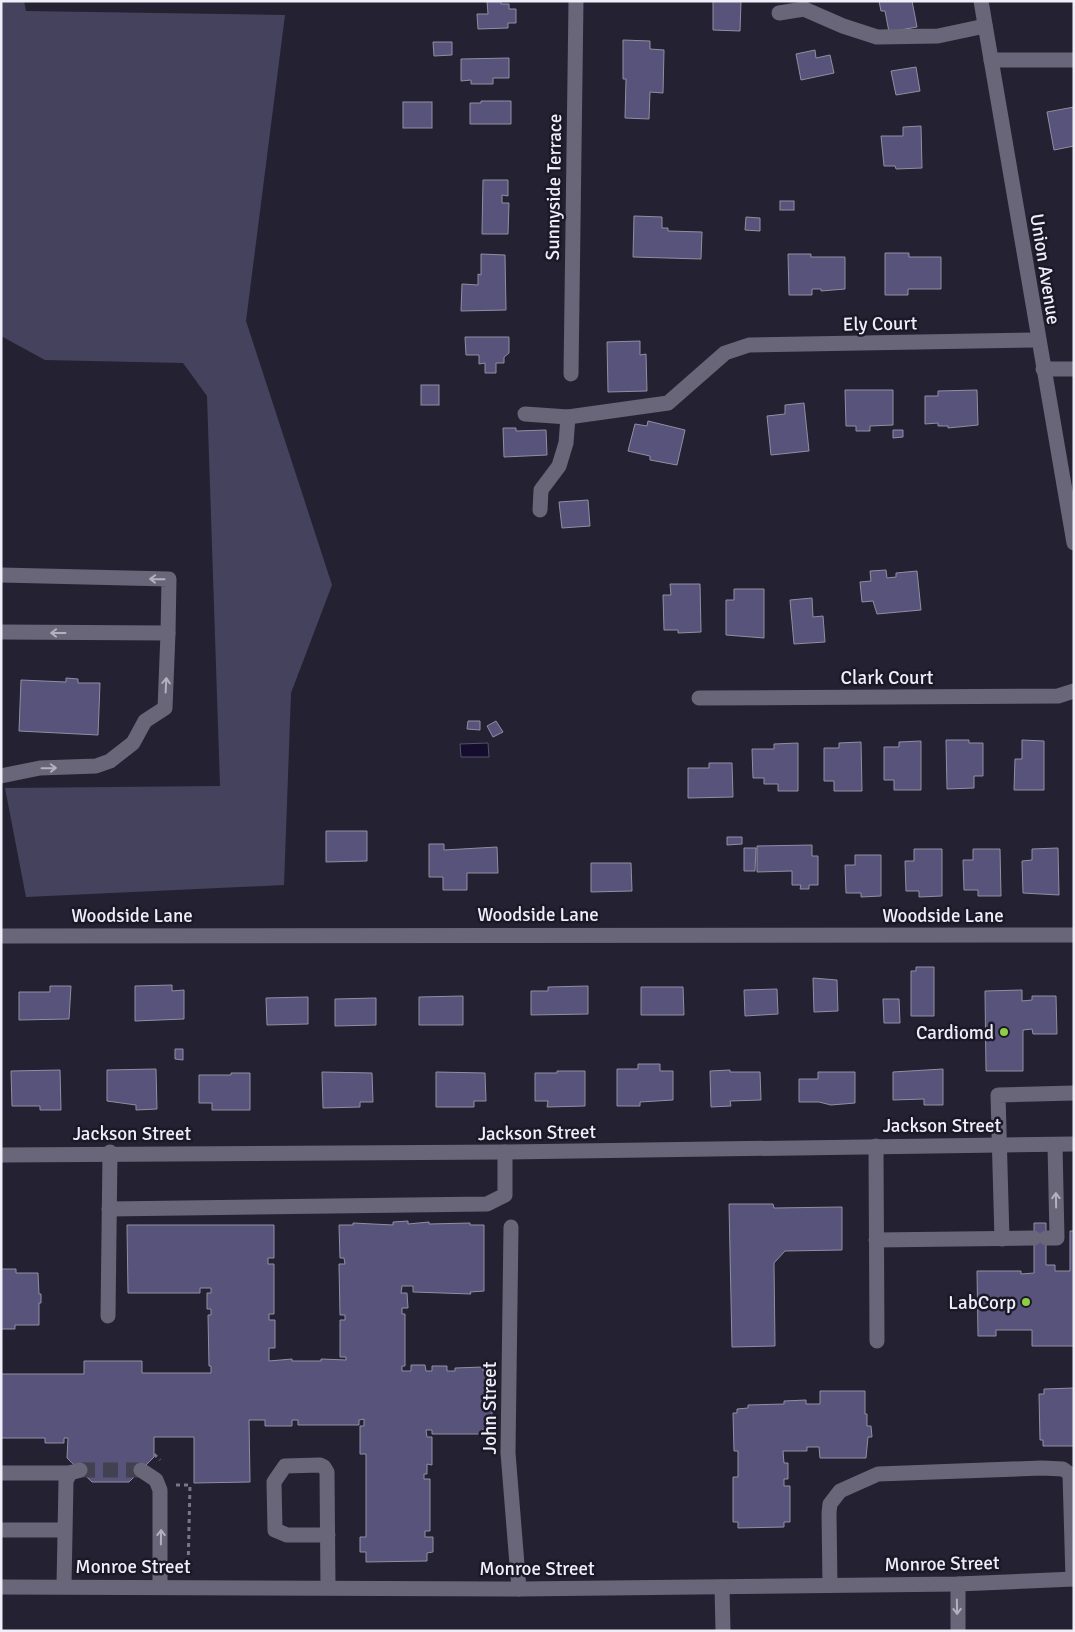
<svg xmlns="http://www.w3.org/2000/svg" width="1075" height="1632" viewBox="0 0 1075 1632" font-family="Signika,sans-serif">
	<rect width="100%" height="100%" fill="#242232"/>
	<polygon fill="#45425e" points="1,1 24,1 26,11 285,15 246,321 332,585 291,693 284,885 26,897 5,788 220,786 207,396 183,363 45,360 1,336"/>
	<polygon fill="#140d2d" stroke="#56506a" points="488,743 489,757 461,757 460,744"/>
	<g fill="#58537a" stroke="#908ea2">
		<polygon points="487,1 501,1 501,4 509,4 509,9 516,9 516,23 508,23 508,28 478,29 477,14 488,14"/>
		<polygon points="713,1 741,1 740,31 713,30"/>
		<polygon points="879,1 912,1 917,27 889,32 885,11 881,11"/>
		<polygon points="623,40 650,41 650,49 664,50 663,93 650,92 649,119 625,118 626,79 623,79"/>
		<polygon points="433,42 452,42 452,55 434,56"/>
		<polygon points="815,50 816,58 830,55 834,73 801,80 796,54"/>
		<polygon points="509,58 509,78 493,78 493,84 471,84 471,80 461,81 461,59"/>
		<polygon points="916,67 920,91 896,95 891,71"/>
		<polygon points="481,101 511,101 511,124 470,124 470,103 481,103"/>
		<rect x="403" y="102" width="29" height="26"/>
		<polygon points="1074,107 1074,146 1054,150 1047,112"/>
		<polygon points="921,126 922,168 896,169 895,166 884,166 881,136 903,136 903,127"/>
		<polygon points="483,180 508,180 508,196 502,195 502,203 509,203 508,234 482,234"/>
		<rect x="780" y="201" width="14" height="9"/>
		<polygon points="634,216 662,217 662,228 668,228 668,231 702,232 701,259 633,257"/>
		<polygon points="746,217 760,218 760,231 745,230"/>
		<polygon points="885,253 909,253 909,257 941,257 941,289 908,289 908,295 885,295"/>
		<polygon points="481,254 505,255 506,310 461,311 462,284 478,285 478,274 481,275"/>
		<polygon points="788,254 811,254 811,257 845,257 845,289 821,291 821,289 812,289 812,295 789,295"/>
		<polygon points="465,337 509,337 509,353 504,357 504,363 496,363 496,373 485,373 485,363 479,364 479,355 466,355"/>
		<polygon points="640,341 640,355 646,354 647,391 608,392 607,342"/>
		<rect x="421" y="385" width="18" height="20"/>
		<polygon points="845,390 893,390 893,425 870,426 870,431 856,431 856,426 846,426"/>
		<polygon points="977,390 978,425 948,428 948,426 938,426 938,423 925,424 925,396 938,396 938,391"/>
		<polygon points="804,403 809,451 771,455 767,416 785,414 785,405"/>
		<polygon points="648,421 685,430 677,465 650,460 650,456 628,451 635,424 647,426"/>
		<polygon points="503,428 516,428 516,431 546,430 547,455 504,457"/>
		<polygon points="893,430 903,430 903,437 893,438"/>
		<polygon points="588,500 590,526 562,528 559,502"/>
		<polygon points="886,570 887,578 896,577 896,573 917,571 921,610 877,614 873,601 862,602 860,582 871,581 870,571"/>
		<polygon points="670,584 700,584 701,632 678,633 678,630 664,630 663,595 671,595"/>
		<polygon points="734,589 764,589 764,638 726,635 726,600 734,600"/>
		<polygon points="812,598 813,617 823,616 825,642 794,644 790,600"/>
		<polygon points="66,678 78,679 78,683 100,683 98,735 19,731 21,680 66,682"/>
		<polygon points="468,721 480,721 480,730 467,729"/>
		<polygon points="496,721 503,732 493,737 487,726"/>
		<polygon points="946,740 969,740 969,743 983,743 983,776 974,776 974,788 947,789"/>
		<polygon points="1022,740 1044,741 1044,790 1014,790 1015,759 1022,759"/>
		<polygon points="921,741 921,790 894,790 894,780 884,780 884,747 899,747 899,742"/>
		<polygon points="861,742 862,791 834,791 834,781 824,781 824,748 839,748 839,743"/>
		<polygon points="798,743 798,791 778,791 778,784 764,784 764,778 753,778 752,749 774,749 774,744"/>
		<polygon points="709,763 732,763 733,797 688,798 688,768 709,768"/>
		<polygon points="326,831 367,831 367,861 326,862"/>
		<polygon points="727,837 742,837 742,844 727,845"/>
		<polygon points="429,844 444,844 444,850 497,847 498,873 467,873 467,890 443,890 443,877 429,877"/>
		<polygon points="812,845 812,856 818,856 818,885 809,885 809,889 800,889 801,885 792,885 792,871 757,872 757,846"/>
		<polygon points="744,848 756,848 755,871 744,871"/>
		<polygon points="1058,848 1059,895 1023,893 1022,861 1032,860 1032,849"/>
		<polygon points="914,849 942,849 942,896 919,897 919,891 906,891 905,861 914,861"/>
		<polygon points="973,849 1000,849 1001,896 978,896 978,890 964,890 963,860 973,860"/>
		<polygon points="855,855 881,855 881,896 861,897 861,893 846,893 845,865 855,865"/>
		<polygon points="591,863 631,863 632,891 591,892"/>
		<polygon points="916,967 934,967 934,1016 911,1016 911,971 916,971"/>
		<polygon points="813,978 837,980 838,1011 814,1012"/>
		<polygon points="172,985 172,991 184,990 184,1019 135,1021 135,986"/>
		<polygon points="50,986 71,986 69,1019 19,1020 19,992 50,992"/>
		<polygon points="588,986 588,1014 531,1015 531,991 548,991 548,987"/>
		<polygon points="641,987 683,987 684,1015 641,1015"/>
		<polygon points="777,989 778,1014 745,1016 744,990"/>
		<polygon points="1022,990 1022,1001 1032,1000 1032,996 1056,996 1057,1034 1033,1034 1032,1029 1023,1030 1023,1071 986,1071 985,991"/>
		<polygon points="463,996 463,1025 419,1025 419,997"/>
		<polygon points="308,997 308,1024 267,1025 266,998"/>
		<polygon points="376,998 376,1025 335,1026 335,999"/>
		<polygon points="883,999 899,999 900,1023 884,1023"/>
		<polygon points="175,1049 183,1049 183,1060 175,1059"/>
		<polygon points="638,1064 660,1064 660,1071 673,1071 673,1100 640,1102 640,1106 617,1106 617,1069 638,1069"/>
		<polygon points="156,1069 157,1109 136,1110 136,1105 107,1101 107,1070"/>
		<polygon points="943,1069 943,1105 924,1105 924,1099 893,1100 893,1072"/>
		<polygon points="60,1070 61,1110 40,1110 40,1106 12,1106 11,1071"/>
		<polygon points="730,1070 730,1072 760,1072 761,1100 730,1101 731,1106 711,1107 710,1071"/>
		<polygon points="557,1071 585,1071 585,1106 547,1107 548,1101 535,1101 535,1073 557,1073"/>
		<polygon points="322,1072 372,1073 373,1102 360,1102 360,1107 323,1108"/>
		<polygon points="436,1072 485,1073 486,1101 474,1101 474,1107 436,1107"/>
		<polygon points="818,1072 855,1072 855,1103 831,1105 819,1102 799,1102 799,1079 818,1079"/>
		<polygon points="231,1073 250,1073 250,1110 212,1110 212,1103 199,1103 199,1075 231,1075"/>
		<polygon points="729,1204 773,1204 774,1208 842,1207 842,1250 785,1251 774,1263 775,1346 732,1347"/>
		<polygon points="408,1221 408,1224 429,1222 429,1224 470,1223 470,1225 484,1225 484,1291 470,1292 471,1294 413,1292 413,1286 402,1286 401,1293 407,1293 408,1308 402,1308 402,1314 405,1314 405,1366 402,1366 402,1371 411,1371 411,1365 425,1365 426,1371 432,1371 432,1366 447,1366 447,1371 455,1371 455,1368 483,1367 483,1371 492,1371 492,1429 483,1429 483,1434 432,1434 432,1430 426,1430 427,1437 432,1437 432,1465 427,1464 427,1474 424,1474 424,1479 430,1479 430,1531 425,1531 425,1537 433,1537 433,1552 427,1553 427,1561 366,1562 366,1552 360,1552 360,1537 366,1537 366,1454 360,1454 360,1426 364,1426 364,1419 359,1420 359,1425 298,1425 298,1420 292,1420 292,1426 265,1426 265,1420 249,1420 250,1482 194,1483 194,1437 154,1437 154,1457 129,1482 92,1482 67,1458 68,1438 64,1438 64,1443 45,1443 45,1438 1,1438 1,1374 84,1374 84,1361 142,1361 142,1373 211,1373 211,1366 209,1366 208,1315 211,1315 211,1309 207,1309 207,1293 211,1293 211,1288 200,1288 200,1293 128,1293 127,1225 274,1225 274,1258 268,1258 268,1264 274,1264 274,1314 269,1314 269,1320 275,1320 275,1348 269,1348 269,1361 292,1359 292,1361 321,1361 321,1359 346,1360 346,1357 340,1357 340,1320 345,1320 345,1315 340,1315 339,1264 345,1264 344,1258 340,1258 339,1225 353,1225 353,1223 393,1225 393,1222"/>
		<polygon points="1034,1223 1046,1223 1046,1265 1055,1265 1055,1271 1070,1271 1070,1231 1074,1231 1074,1346 1032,1346 1032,1330 996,1330 996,1336 978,1336 977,1271 1021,1271 1021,1274 1034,1273"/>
		<polygon points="1,1269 16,1269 16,1273 38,1273 39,1294 41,1294 41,1303 39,1303 39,1325 15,1325 15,1329 1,1329"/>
		<polygon points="1074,1388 1074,1446 1043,1446 1043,1440 1040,1440 1039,1394 1044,1394 1044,1389"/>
		<polygon points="820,1391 865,1391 865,1414 867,1414 867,1426 871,1426 872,1437 868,1437 866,1458 820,1458 819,1447 807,1447 807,1451 783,1451 784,1463 788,1463 788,1479 784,1479 784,1486 790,1486 790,1522 784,1522 784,1527 738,1528 738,1522 733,1522 733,1477 738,1477 738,1451 734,1451 733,1413 737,1413 737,1409 748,1408 748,1405 784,1404 784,1401 806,1400 806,1404 820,1404"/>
	</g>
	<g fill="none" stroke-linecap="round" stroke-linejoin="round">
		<polyline stroke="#424150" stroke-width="15" stroke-dasharray="15 8" stroke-linecap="butt" points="80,1470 141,1470"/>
		<g stroke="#787785" stroke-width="3" stroke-dasharray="4 4" stroke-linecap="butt">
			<polyline points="154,1454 160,1460"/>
			<polyline points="176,1485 190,1485 188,1570"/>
		</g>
		<g stroke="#686678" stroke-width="15">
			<polyline points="981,1 1074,543"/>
			<polyline points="779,13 804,9 843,26 877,37 938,36 985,26"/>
			<polyline points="991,60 1074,60"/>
			<polyline points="1043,369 1074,369"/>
			<polyline points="571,374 576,1"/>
			<polyline points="525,414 568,417"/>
			<polyline points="540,510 541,490 559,466 566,443 568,417 668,403 725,353 749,345 1037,340"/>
			<polyline points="1,575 169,579 168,633"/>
			<polyline points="1,632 168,633 165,708 145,721 133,743 110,761 96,766 40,768 1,776"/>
			<polyline points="699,698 1058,696 1074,691"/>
			<polyline points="1,936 1074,935"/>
			<polyline points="876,1146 877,1341"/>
			<polyline points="1,1155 505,1152 1074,1144"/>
			<polyline points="109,1209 487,1204 505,1195 505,1152"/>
			<polyline points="511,1227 508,1453 519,1589"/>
			<polyline points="1046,1238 1057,1238 1055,1145"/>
			<polyline points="1002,1239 998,1095 1074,1093"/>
			<polyline points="876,1240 1034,1238"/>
			<polyline points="108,1316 110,1152"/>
			<polyline points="141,1470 156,1480 160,1490 160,1586"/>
			<polyline points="1,1473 70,1473"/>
			<polyline points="1,1530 64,1530"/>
			<polyline points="328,1535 287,1535 275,1530 274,1482 285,1466 320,1465 324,1467 327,1472 328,1587"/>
			<polyline points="958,1584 958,1631"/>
			<polyline points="830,1585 829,1513 830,1504 840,1491 878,1474 1042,1468 1063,1469 1070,1474 1073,1579"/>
			<polyline points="64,1586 66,1481 70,1473 80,1470"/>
			<polyline points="1,1587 519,1589 958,1584 1074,1579"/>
			<polyline points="722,1587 723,1631"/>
		</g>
	</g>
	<defs><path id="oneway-shaft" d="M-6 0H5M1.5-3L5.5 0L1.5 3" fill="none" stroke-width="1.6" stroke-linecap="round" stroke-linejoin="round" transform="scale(1.25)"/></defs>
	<g stroke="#b2b1bf">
		<use href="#oneway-shaft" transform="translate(157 579) rotate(-179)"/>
		<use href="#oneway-shaft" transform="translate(58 633) rotate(-180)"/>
		<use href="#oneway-shaft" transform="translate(166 685) rotate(-87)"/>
		<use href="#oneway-shaft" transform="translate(49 768) rotate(-1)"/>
		<use href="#oneway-shaft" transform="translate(1056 1200) rotate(-91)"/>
		<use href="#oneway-shaft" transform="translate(161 1537) rotate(-89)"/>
		<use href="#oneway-shaft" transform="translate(957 1607) rotate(89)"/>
	</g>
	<g fill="#8dce44" stroke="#1b1928" stroke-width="2">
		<circle cx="1004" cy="1032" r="5"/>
		<circle cx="1026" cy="1302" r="5"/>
	</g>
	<g text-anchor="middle" stroke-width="5" stroke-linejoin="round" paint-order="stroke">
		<g font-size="19" fill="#efeef9" stroke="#1b1928">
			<text transform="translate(553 187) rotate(-89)" y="7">Sunnyside Terrace</text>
			<text transform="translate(1046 269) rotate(81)" y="7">Union Avenue</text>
			<text transform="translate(880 323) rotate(-1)" y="7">Ely Court</text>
			<text x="887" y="684">Clark Court</text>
			<text x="538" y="921">Woodside Lane</text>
			<text x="132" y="922">Woodside Lane</text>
			<text x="943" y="922">Woodside Lane</text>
			<text x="942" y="1132">Jackson Street</text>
			<text transform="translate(537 1132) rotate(-1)" y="7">Jackson Street</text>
			<text x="132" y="1140">Jackson Street</text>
			<text transform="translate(489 1408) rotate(-90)" y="7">John Street</text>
			<text transform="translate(942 1563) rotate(-1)" y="7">Monroe Street</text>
			<text x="133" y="1573">Monroe Street</text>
			<text x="537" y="1575">Monroe Street</text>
		</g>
		<g font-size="19" fill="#efeef9" stroke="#1b1928" text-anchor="end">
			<text x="994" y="1039">Cardiomd</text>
			<text x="1016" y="1309">LabCorp</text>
		</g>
	</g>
	<rect width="1075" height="1632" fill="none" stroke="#efeef9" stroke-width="5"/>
</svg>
